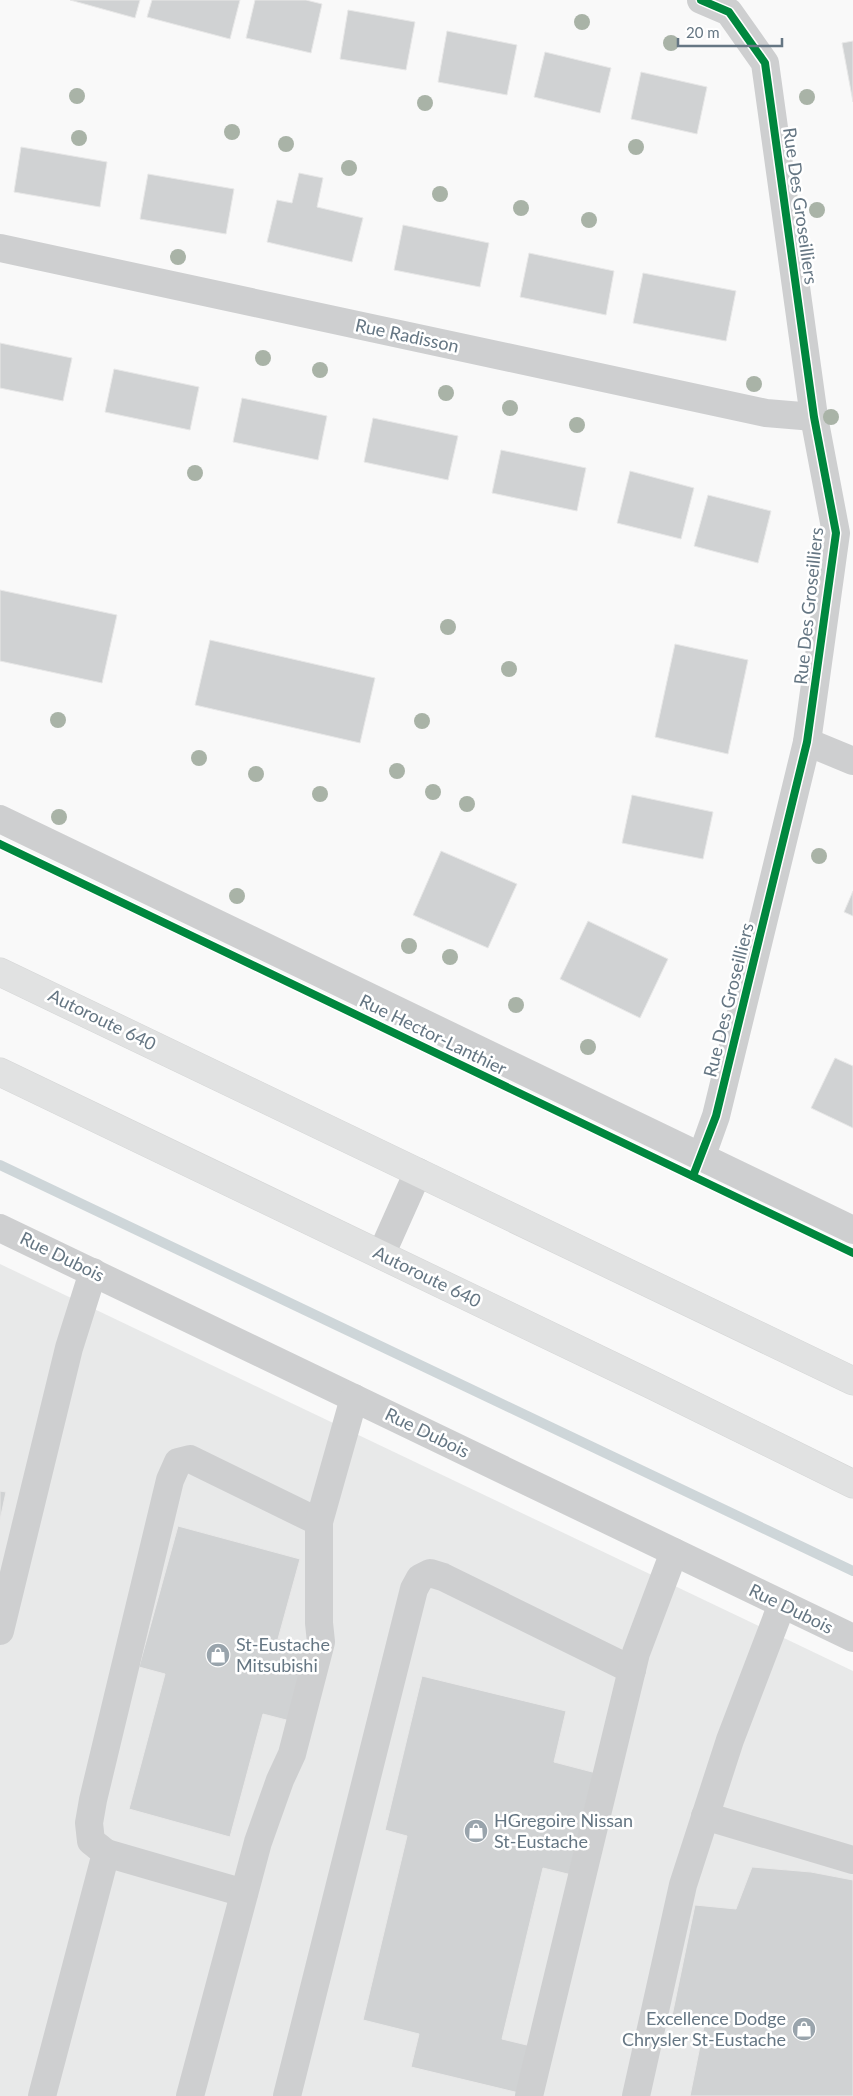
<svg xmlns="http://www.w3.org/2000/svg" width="853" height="2096" viewBox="0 0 853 2096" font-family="Lato,sans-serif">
	<rect width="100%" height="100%" fill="#f9f9f9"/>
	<polygon fill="#e8e9e9" points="0,1264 853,1671 853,2096 0,2096"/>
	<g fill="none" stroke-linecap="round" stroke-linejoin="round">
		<polyline stroke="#ced6d9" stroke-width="10" points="0,1165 853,1571"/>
	</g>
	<g fill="#d0d2d3" stroke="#e8e8e8">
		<polygon points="70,0 140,0 135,18"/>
		<polygon points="152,0 240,0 230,39 147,17"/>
		<polygon points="255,0 306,0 322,4 311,53 246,38"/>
		<polygon points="348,10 415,22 406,70 340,59"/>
		<polygon points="447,31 517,45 507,95 438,82"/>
		<polygon points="853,41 853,102 842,43"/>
		<polygon points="545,52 611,68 600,113 534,97"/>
		<polygon points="641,72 707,87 697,134 631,119"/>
		<polygon points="21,147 107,162 100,207 14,192"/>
		<polygon points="299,173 323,178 317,207 363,218 352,262 267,242 277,200 292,203"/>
		<polygon points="148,174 234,189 226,234 140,219"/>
		<polygon points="403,225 489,243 480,287 394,270"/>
		<polygon points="529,253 614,271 606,315 520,297"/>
		<polygon points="643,273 736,291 726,341 633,323"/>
		<polygon points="0,343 72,358 63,401 0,388"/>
		<polygon points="114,369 199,387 190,430 105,412"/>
		<polygon points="242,398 327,416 318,460 233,442"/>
		<polygon points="373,418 458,436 448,480 364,462"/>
		<polygon points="501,450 586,468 577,511 492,493"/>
		<polygon points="630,471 694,488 681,539 617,523"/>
		<polygon points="708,495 771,511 758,563 694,546"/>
		<polygon points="0,590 117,615 102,683 0,661"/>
		<polygon points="210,640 375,678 360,743 195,705"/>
		<polygon points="675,644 748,660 728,754 655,737"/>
		<polygon points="632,795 713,812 703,859 622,843"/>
		<polygon points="441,851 517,884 488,948 413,915"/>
		<polygon points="853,891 853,916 844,912"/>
		<polygon points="588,921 668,959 640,1018 560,979"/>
		<polygon points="835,1058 853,1066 853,1128 811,1108"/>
		<polygon points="0,1491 6,1492 0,1520"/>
		<polygon points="178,1526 300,1559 278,1639 313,1648 294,1722 263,1714 230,1837 129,1809 165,1674 139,1667"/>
		<polygon points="422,1676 566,1711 554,1762 600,1774 576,1876 543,1868 502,2039 531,2046 519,2093 411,2067 419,2034 363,2020 407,1836 385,1830"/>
		<polygon points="752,1867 811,1872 853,1880 853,2096 690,2096 704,2026 672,2016 695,1905 736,1909"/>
	</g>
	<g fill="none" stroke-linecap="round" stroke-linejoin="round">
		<g stroke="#d5d6d6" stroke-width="29">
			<g id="highway">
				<polyline points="0,972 853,1381"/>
				<polyline points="0,1072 654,1386 853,1484"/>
			</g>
		</g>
		<g stroke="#cecfd0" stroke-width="28">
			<polyline points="701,0 729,12 765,63 814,417 836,533 807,742 716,1116 701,1158"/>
			<polyline points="0,248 766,413 814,417"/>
			<polyline points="807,742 853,761"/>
			<polyline points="0,819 853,1230"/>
			<polyline points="0,1228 853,1638"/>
			<polyline points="381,1255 418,1172"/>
			<polyline points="0,1631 69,1348 93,1272"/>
			<polyline points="705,1816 853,1860"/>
			<polyline points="106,1853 244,1893"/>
			<polyline points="42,2096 106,1853 91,1841 89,1823 93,1800 170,1480 178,1462 190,1459 319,1522"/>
			<polyline points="190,2096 258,1842 280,1780 292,1754 321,1642 319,1623 319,1522 354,1398"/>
			<polyline points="287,2096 414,1589 420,1578 430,1573 443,1577 632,1670"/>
			<polyline points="529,2096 636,1653 674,1552"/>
			<polyline points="636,2096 683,1885 730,1740 782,1604"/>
		</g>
		<use href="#highway" stroke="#e1e2e2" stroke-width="28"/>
		<g stroke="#fff" stroke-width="11">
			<g id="cycleway">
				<polyline points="0,844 853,1253"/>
				<polyline points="693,1176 716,1116 807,742 836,533 814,417 765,63 729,12 701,0"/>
			</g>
		</g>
		<use href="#cycleway" stroke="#00873e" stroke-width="8"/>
	</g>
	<g fill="#a9b3a7">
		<circle cx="582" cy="22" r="8"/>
		<circle cx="671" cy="43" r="8"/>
		<circle cx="77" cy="96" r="8"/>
		<circle cx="807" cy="97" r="8"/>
		<circle cx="425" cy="103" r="8"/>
		<circle cx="232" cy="132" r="8"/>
		<circle cx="79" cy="138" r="8"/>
		<circle cx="286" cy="144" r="8"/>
		<circle cx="636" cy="147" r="8"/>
		<circle cx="349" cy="168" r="8"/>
		<circle cx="440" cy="194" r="8"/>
		<circle cx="521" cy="208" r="8"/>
		<circle cx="817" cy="210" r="8"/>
		<circle cx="589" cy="220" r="8"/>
		<circle cx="178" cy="257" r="8"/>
		<circle cx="263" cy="358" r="8"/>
		<circle cx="320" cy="370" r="8"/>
		<circle cx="754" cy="384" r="8"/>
		<circle cx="446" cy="393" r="8"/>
		<circle cx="510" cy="408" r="8"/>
		<circle cx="831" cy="417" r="8"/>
		<circle cx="577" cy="425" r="8"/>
		<circle cx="195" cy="473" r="8"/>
		<circle cx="448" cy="627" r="8"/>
		<circle cx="509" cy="669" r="8"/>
		<circle cx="58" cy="720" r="8"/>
		<circle cx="422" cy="721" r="8"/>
		<circle cx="199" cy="758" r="8"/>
		<circle cx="397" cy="771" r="8"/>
		<circle cx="256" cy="774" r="8"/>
		<circle cx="433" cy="792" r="8"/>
		<circle cx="320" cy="794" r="8"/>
		<circle cx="467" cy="804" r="8"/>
		<circle cx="59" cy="817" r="8"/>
		<circle cx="819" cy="856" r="8"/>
		<circle cx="237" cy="896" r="8"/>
		<circle cx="409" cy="946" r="8"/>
		<circle cx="450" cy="957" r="8"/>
		<circle cx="516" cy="1005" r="8"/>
		<circle cx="588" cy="1047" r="8"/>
	</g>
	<defs>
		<g id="shop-disc" transform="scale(1.25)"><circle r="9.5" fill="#99a4ac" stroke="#fff"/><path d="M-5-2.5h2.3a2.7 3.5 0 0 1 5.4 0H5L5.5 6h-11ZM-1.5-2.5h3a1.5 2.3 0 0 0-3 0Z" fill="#fff"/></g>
	</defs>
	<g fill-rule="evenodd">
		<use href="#shop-disc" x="218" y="1655"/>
		<use href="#shop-disc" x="476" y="1831"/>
		<use href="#shop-disc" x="804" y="2029"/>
	</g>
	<g text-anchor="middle" stroke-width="5" stroke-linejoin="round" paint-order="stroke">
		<g font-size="18" fill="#657683" stroke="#fff">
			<text transform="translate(800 206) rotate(82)" y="6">Rue Des Groseilliers</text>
			<text transform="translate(407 336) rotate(12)" y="6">Rue Radisson</text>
			<text transform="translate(809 606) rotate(-84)" y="6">Rue Des Groseilliers</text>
			<text transform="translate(729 1000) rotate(-76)" y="6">Rue Des Groseilliers</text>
			<text transform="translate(102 1020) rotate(26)" y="6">Autoroute 640</text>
			<text transform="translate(433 1035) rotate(26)" y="6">Rue Hector-Lanthier</text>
			<text transform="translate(62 1257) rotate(26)" y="6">Rue Dubois</text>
			<text transform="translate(427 1277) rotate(26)" y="6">Autoroute 640</text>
			<text transform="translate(427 1433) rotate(26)" y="6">Rue Dubois</text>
			<text transform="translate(791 1609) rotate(26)" y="6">Rue Dubois</text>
		</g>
		<g font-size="18" fill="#657683" stroke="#fff" text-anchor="start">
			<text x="236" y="1651">St-Eustache<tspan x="236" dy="21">Mitsubishi</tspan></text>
			<text x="494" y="1827">HGregoire Nissan<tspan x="494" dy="21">St-Eustache</tspan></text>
			<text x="786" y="2025" text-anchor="end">Excellence Dodge<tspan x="786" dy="21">Chrysler St-Eustache</tspan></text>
		</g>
	</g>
	<path d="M678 38v8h104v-8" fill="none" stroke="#657683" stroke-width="2.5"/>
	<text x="686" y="38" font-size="15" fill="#657683" stroke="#ffffff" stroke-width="4" paint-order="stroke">20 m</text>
</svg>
